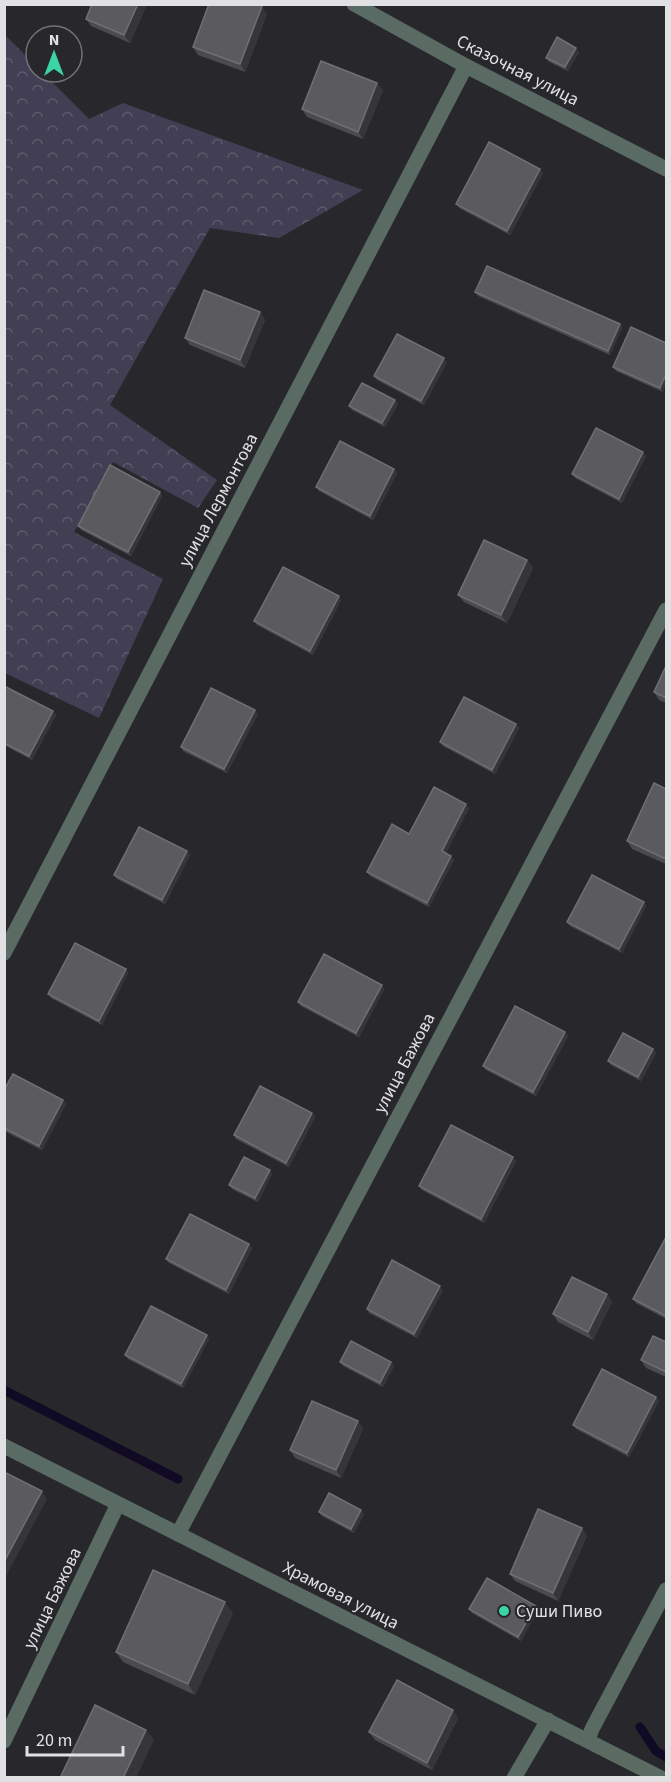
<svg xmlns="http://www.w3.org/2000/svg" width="671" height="1782" viewBox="0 0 671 1782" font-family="'Source Sans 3',sans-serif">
	<defs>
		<pattern id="forest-crowns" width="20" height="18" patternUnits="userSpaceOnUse" patternTransform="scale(1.5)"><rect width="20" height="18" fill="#423f54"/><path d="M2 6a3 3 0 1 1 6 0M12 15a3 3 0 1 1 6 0" fill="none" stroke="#5d5a6c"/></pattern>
	</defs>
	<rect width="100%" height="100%" fill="#28282c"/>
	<polygon fill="url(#forest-crowns)" points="4,34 36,66 36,72 42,72 89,119 123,103 363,190 279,238 210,228 110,405 217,480 198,508 113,462 74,532 163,579 99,718 5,673"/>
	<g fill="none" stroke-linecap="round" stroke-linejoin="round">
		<g stroke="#100a25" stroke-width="9">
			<polyline points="4,1390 178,1479"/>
			<polyline points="640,1727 656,1751 666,1757"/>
		</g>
		<g stroke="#5a6b64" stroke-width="15">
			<polyline points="354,4 466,66 666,169"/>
			<polyline points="4,953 466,66"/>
			<polyline points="4,1446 661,1778"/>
			<polyline points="178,1534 666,610"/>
			<polyline points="588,1740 592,1729 666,1590"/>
			<polyline points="4,1741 118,1504"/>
			<polyline points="514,1778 548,1720"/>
		</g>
	</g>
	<g fill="#4b4b4f">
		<polygon points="92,4 147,4 130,43 91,26 86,19"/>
		<polygon points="267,14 245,72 198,55 193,47"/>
		<polygon points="579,52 568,71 549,62 546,58"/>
		<polygon points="383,90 363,139 307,117 302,109"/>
		<polygon points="543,173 510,235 459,208 456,204"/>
		<polygon points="475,292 620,324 622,328 610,355 478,296"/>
		<polygon points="260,312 265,320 245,368 190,345 185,338"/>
		<polygon points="631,327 663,392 616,371 613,367"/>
		<polygon points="447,362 424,405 377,380 374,376"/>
		<polygon points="395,400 398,404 385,427 352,410 349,406"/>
		<polygon points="646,456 622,503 575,478 572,474"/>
		<polygon points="397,473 373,520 319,491 316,487"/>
		<polygon points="160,492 162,496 131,556 81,530 78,526"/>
		<polygon points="527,560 533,568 507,623 464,602 458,595"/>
		<polygon points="339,596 341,600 313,655 257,625 254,621"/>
		<polygon points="666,666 666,703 659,700 654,692"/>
		<polygon points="4,686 53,711 56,715 32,760 4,745"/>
		<polygon points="258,714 227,773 183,751 181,747"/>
		<polygon points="516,724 519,728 495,774 443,746 440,742"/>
		<polygon points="666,789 666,864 632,849 627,841"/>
		<polygon points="469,808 446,853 451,856 454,860 429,907 370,876 367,872 409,834"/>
		<polygon points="187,851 190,855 165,904 117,879 114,875"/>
		<polygon points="644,902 646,906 622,953 570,926 567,922"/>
		<polygon points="126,969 128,973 102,1025 51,998 48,994"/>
		<polygon points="382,985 384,989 359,1037 301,1006 298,1002"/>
		<polygon points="568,1036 536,1096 486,1070 483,1066"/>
		<polygon points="653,1049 656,1053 641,1081 611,1065 608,1061"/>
		<polygon points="4,1090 63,1100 66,1104 42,1150 4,1131"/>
		<polygon points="312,1113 315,1117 289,1167 236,1139 234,1135"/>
		<polygon points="516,1161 484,1223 422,1190 419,1186"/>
		<polygon points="272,1174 258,1202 232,1189 229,1185"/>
		<polygon points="666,1238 666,1319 636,1303 633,1299"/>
		<polygon points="249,1244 252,1248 229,1294 169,1263 166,1259"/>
		<polygon points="443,1290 417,1338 369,1313 367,1309"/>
		<polygon points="607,1294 612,1302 593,1340 558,1322 553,1314"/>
		<polygon points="207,1335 209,1339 183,1388 128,1359 125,1355"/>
		<polygon points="666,1342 666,1377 646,1368 641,1360"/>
		<polygon points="340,1362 391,1362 394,1366 383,1387 343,1366"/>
		<polygon points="656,1397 659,1401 629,1457 576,1429 573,1425"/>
		<polygon points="358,1421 363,1429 341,1478 295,1458 290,1450"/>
		<polygon points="361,1510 364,1514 354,1533 322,1516 319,1512"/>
		<polygon points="582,1528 587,1536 558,1601 515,1581 510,1574"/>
		<polygon points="536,1606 538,1610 521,1641 472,1613 469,1609"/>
		<polygon points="233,1613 195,1695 123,1662 116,1652"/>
		<polygon points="458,1718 432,1770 375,1740 369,1732"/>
	</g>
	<g fill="#36363a">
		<polygon points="138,4 147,4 130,43 124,35"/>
		<polygon points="262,6 267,14 245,72 240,64"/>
		<polygon points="576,48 579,52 568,71 565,67"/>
		<polygon points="377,83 383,90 363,139 358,132"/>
		<polygon points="540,169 543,173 510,235 507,231"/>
		<polygon points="260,312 265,320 245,368 240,360"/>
		<polygon points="620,324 622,328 610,355 608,351"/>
		<polygon points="444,358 447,362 424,405 421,401"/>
		<polygon points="666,374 666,384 663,392 660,388"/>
		<polygon points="395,400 398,404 385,427 382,423"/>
		<polygon points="643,452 646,456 622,503 619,499"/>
		<polygon points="394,469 397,473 373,520 370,516"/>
		<polygon points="160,492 162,496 131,556 128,552"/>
		<polygon points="527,560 533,568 507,623 501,615"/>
		<polygon points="339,596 341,600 313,655 310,651"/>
		<polygon points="255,710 258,714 227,773 224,769"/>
		<polygon points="53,711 56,715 32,760 29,756"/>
		<polygon points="516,724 519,728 495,774 492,770"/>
		<polygon points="466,804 469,808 445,855 442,851"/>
		<polygon points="187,851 190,855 165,904 162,900"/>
		<polygon points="451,856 454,860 429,907 427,903"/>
		<polygon points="644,902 646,906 622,953 619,949"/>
		<polygon points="126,969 128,973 102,1025 99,1021"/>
		<polygon points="382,985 384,989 359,1037 356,1033"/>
		<polygon points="565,1032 568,1036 536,1096 533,1092"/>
		<polygon points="653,1049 656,1053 641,1081 638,1077"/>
		<polygon points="63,1100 66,1104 42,1150 39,1146"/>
		<polygon points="312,1113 315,1117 289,1167 286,1163"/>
		<polygon points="513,1157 516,1161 484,1223 481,1219"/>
		<polygon points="270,1170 272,1174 258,1202 255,1198"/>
		<polygon points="249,1244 252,1248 229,1294 226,1290"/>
		<polygon points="440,1286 443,1290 417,1338 414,1334"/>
		<polygon points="607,1294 612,1302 593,1340 588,1332"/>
		<polygon points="207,1335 209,1339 183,1388 181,1384"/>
		<polygon points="391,1362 394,1366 383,1387 380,1383"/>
		<polygon points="656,1397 659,1401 629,1457 627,1453"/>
		<polygon points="358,1421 363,1429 341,1478 336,1470"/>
		<polygon points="42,1491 47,1499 4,1580 4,1562"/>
		<polygon points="361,1510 364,1514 354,1533 351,1529"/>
		<polygon points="582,1528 587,1536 558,1601 553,1593"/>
		<polygon points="225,1602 233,1613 195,1695 188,1684"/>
		<polygon points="536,1606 538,1610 521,1641 518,1637"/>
		<polygon points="453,1710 458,1718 432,1770 427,1763"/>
		<polygon points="146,1730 154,1740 136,1778 123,1778"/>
	</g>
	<g fill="#5b5b5f" stroke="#707074" stroke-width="1.5">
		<polygon points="92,4 138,4 124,35 86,19"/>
		<polygon points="209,4 258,4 262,6 240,64 193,47"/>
		<polygon points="557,37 576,48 565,67 546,58"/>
		<polygon points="321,61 377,83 358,132 302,109"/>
		<polygon points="489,142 540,169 507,231 456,204"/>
		<polygon points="487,266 620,324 608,351 475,292"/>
		<polygon points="204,290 260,312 240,360 185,338"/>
		<polygon points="631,327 666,343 666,374 660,388 613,367"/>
		<polygon points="397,334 444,358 421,401 374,376"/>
		<polygon points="362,383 395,400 382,423 349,406"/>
		<polygon points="596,428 643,452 619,499 572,474"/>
		<polygon points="340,441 394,469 370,516 316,487"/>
		<polygon points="110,465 160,492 128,552 78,526"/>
		<polygon points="484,540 527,560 501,615 458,595"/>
		<polygon points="283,567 339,596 310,651 254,621"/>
		<polygon points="666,666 666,698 654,692"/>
		<polygon points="4,686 53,711 29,756 4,743"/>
		<polygon points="211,688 255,710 224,769 181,747"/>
		<polygon points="464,697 516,724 492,770 440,742"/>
		<polygon points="654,783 666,789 666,859 627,841"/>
		<polygon points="434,787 466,804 442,851 451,856 427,903 367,872 392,824 409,834"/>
		<polygon points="139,827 187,851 162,900 114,875"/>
		<polygon points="592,875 644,902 619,949 567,922"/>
		<polygon points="75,943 126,969 99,1021 48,994"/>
		<polygon points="324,954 382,985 356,1033 298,1002"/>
		<polygon points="515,1006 565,1032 533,1092 483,1066"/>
		<polygon points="623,1033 653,1049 638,1077 608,1061"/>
		<polygon points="13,1074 63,1100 39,1146 4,1128 4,1090"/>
		<polygon points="260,1086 312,1113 286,1163 234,1135"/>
		<polygon points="451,1125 513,1157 481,1219 419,1186"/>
		<polygon points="244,1157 270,1170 255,1198 229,1185"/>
		<polygon points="190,1214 249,1244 226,1290 166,1259"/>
		<polygon points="666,1237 666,1316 633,1299"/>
		<polygon points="392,1260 440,1286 414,1334 367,1309"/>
		<polygon points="572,1277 607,1294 588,1332 553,1314"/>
		<polygon points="151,1306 207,1335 181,1384 125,1355"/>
		<polygon points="653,1336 666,1342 666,1372 641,1360"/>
		<polygon points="351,1341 391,1362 380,1383 340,1362"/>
		<polygon points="602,1369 656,1397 627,1453 573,1425"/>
		<polygon points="312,1401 358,1421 336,1470 290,1450"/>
		<polygon points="4,1472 42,1491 4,1562"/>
		<polygon points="329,1493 361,1510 351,1529 319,1512"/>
		<polygon points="538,1509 582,1528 553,1593 510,1574"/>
		<polygon points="153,1570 225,1602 188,1684 116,1652"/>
		<polygon points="487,1578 536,1606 518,1637 469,1609"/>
		<polygon points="397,1680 453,1710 427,1763 369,1732"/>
		<polygon points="95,1705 146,1730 123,1778 60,1778"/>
	</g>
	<circle fill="#3ad4a5" stroke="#28282c" stroke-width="2" cx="504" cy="1611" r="6"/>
	<g text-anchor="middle" stroke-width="4.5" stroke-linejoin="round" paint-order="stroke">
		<g font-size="18" fill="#e1e1e4" stroke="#28282c">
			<text transform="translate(518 70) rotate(27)" y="6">Сказочная улица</text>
			<text transform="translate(218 500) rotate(-62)" y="6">улица Лермонтова</text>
			<text transform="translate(404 1063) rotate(-62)" y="6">улица Бажова</text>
			<text transform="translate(341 1595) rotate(27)" y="6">Храмовая улица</text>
			<text transform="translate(52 1598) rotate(-64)" y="6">улица Бажова</text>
		</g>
		<g font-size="18" fill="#e1e1e4" stroke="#28282c" text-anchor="start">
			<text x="516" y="1617">Суши Пиво</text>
		</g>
	</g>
	<rect width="671" height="1782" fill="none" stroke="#e1e1e4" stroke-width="12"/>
	<g transform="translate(54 54)"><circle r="28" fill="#28282c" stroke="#727276" stroke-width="1.5"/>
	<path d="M0-4.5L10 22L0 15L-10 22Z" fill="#3ad4a5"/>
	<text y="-9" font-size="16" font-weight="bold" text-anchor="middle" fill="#e1e1e4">N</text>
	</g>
	<path d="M27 1746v9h96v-9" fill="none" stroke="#e1e1e4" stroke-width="3"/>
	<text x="36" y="1746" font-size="18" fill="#e1e1e4" stroke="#28282c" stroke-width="4.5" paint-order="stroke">20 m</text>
</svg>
